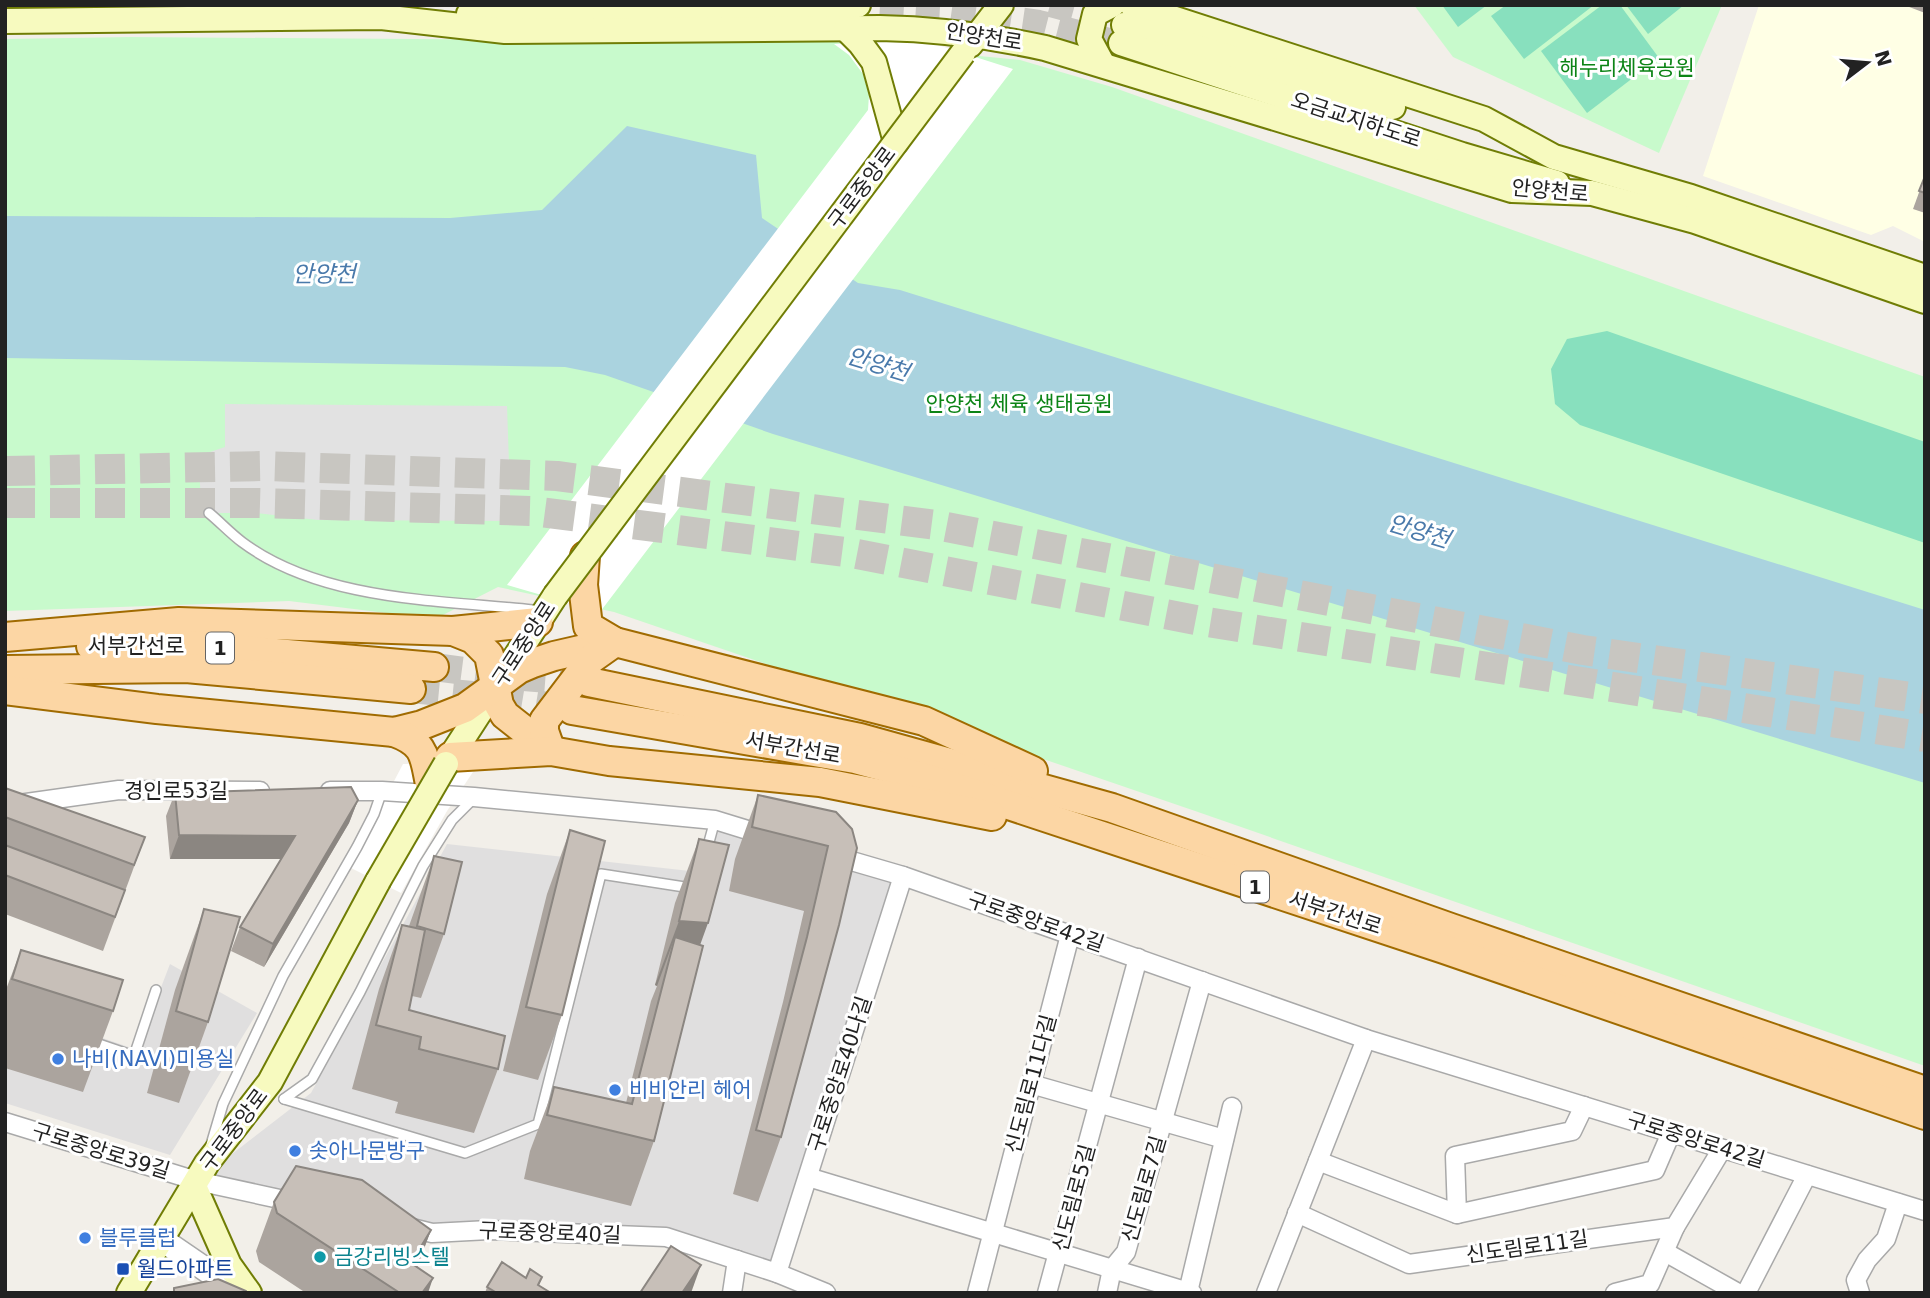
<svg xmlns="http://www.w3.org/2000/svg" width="1930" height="1298" viewBox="0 0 1930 1298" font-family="'DejaVu Sans','Noto Sans KR',sans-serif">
	<rect width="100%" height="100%" fill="#f2efe9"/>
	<g fill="#e0dfdf">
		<polygon points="715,820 903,876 777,1273 666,1237 432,1233 197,1181 311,1093 447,844 690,871"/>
		<polygon points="170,964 257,1013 170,1155 5,1103 5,1007 11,1006 137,1050"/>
	</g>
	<polygon fill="#ffffe5" points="1759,5 1925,5 1925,242 1893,226 1871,235 1703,176"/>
	<g fill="#c8facc">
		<polygon points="1414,5 1722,5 1659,153 1453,57"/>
		<polygon points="131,37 835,42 1020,60 1112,87 1925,377 1925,1066 1198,812 614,612 498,587 435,619 289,601 5,611 5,39"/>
	</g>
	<g fill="#88e0be">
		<polygon points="1442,5 1487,5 1458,27"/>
		<polygon points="1506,5 1594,5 1524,59 1491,16"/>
		<polygon points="1602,5 1620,5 1659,58 1587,113 1541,51"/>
		<polygon points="1626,5 1684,5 1648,34"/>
		<polygon points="1607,331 1925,442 1925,543 1580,425 1555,404 1551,369 1567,339"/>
	</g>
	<polygon fill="#e2e2e2" points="225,404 507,406 511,521 318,520 256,513 202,513 198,456 225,447"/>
	<polygon fill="#aad3df" points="627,126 756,155 762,218 858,283 900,290 1925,610 1925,783 773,434 605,375 565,367 5,358 5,216 450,218 542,210"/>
	<g fill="#fff">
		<polygon points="922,40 1013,69 600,612 507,585 868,110 869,95 863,74 849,55 834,44"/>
		<polygon points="479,763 447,811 401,893 349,867 403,764"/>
	</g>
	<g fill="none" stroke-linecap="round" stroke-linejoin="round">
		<g stroke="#c8c6c1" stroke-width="24" stroke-dasharray="24 12" stroke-linecap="butt">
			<polyline points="880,5 948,9 1039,22 1121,43"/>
			<polyline points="1050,5 1124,25"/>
		</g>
		<g stroke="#c8c6c1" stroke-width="28" stroke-dasharray="28 14" stroke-linecap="butt">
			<polyline points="434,667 496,675 589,682"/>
			<polyline points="411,689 493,697 572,710"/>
		</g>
		<g stroke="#c8c6c1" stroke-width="30" stroke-dasharray="30 15" stroke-linecap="butt">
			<polyline points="5,471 264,466 557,476 936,525 1583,650 1925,699"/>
			<polyline points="5,503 259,503 533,511 852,553 1201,621 1925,737"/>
		</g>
		<g stroke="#a9a9a9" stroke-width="12">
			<g id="service">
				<path d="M 209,513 C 220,522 230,533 242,542 C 321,601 438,600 533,610"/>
				<polyline points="706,853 715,820"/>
				<polyline points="90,1041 134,1056 156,990"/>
				<polyline points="284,1099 465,1153 538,1124 601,874 691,888"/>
				<polyline points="284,1099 312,1079 360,992 423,866 452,820 473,799"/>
				<polyline points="210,1148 223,1104 283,976 357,847 374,814 382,791"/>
			</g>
		</g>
		<g stroke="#a9a9a9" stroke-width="21">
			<g id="minor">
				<polyline points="330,791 382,791 474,797 715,820 767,836"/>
				<polyline points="5,806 119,790 260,791"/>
				<polyline points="831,855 903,876 1366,1039 1925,1211"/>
				<polyline points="1031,1084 1224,1139"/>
				<polyline points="5,1122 197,1181 298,1203"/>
				<polyline points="1318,1161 1457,1214 1655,1170 1671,1133"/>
				<polyline points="808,1177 1192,1293"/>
				<polyline points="1297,1213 1409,1264 1675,1227 1722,1149"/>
				<polyline points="1457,1214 1455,1156 1572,1131 1584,1106"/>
				<polyline points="408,1227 432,1233 489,1230 666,1237 777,1273 826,1293"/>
				<polyline points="1665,1252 1738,1293"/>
				<polyline points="777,1273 903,876"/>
				<polyline points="1188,1292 1232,1107"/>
				<polyline points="732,1293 737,1260"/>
				<polyline points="977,1293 1070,935"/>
				<polyline points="1047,1293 1138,958"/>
				<polyline points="1107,1293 1112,1269 1126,1252 1202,981"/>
				<polyline points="1266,1293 1366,1039"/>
				<polyline points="1615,1293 1650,1284 1675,1227"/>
				<polyline points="1746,1293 1807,1175"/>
				<polyline points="1860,1293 1856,1280 1867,1260 1886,1239 1898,1203"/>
			</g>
		</g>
		<g stroke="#a9a9a9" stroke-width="26">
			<polyline id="tertiary" points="161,1239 240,1293"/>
		</g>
		<g stroke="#707d05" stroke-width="28">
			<g id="secondary">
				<polyline points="1132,5 1484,119 1554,157 1691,197 1925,277"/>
				<polyline points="469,14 858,5"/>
				<path d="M 5,21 L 381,17 L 505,31 L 880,28 C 937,29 990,36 1045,48 L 1512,190 L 1592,193 L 1695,221 L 1925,301"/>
				<polyline points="1124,25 1393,107"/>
				<polyline points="846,29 860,43 874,62 896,142"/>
				<polyline points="1121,43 1462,155 1557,183"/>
				<polyline points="970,45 1001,5"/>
				<polyline points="1103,65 1089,39 1095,14 1112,5"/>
				<polyline points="446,764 555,596"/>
				<polyline points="194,1186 229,1265 249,1293"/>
				<polyline points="129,1293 207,1163 270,1082 378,881"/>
			</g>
		</g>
		<g stroke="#a06b00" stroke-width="32">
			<g id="primary">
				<polyline points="453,631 473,639 489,655 499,705 505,715 551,751"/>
				<polyline points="5,637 179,622 453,631 538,622"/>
				<polyline points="91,646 187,645 434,667"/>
				<polyline points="5,670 186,668 411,689"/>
				<polyline points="589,682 860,738 1112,808 1451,928 1925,1091"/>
				<polyline points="5,690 157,709 394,732 422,725 465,708 519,669 533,663 554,656 615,642 924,721 1033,771"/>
				<polyline points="572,710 855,759 933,780 1444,949 1925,1115"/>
				<path d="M 394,732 C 427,744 424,757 431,789"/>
				<polyline points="551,751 544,731 544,721 591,659 615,642 588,626 583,585 585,556"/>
				<polyline points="450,757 551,751 609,761 820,782 992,816"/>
			</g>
		</g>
		<use href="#service" stroke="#fff" stroke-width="9"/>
		<use href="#minor" stroke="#fff" stroke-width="18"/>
		<use href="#tertiary" stroke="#fff" stroke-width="23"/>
		<use href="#secondary" stroke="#f7fabf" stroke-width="24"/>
		<use href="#primary" stroke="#fcd6a4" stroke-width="28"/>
		<g stroke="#707d05" stroke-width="28" stroke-linecap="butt">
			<g id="secondary-bridge">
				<polyline points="555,596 963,53"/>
				<polyline points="378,881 446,764"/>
			</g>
		</g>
		<use href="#secondary-bridge" stroke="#f7fabf" stroke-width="24"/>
	</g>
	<g fill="#aba49e">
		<polygon points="1904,5 1925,5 1925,13"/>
		<polygon points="1925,176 1925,213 1913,209"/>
		<polygon points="5,788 145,837 103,951 5,914"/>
		<polygon points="175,793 358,800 349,823 264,967 231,951 240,927 281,859 170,859 166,816"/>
		<polygon points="758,795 836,812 781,1137 758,1202 733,1194 783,1002 804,911 729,891 735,859"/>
		<polygon points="570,830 562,1015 538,1080 503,1071 547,894"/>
		<polygon points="699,839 700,945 654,1141 631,1206 524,1179 530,1151 554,1087 626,1103 651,1001 657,986 655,985 675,903"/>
		<polygon points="434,856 444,934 421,998 412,996 409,1010 498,1069 474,1133 395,1113 398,1102 352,1089 379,989 402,925 409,926"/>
		<polygon points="204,909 208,1022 179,1103 147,1093 175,990"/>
		<polygon points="21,950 113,1011 83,1092 5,1068 5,992"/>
		<polygon points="274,1202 431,1230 417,1267 428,1293 306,1293 259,1262 256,1251"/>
		<polygon points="542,1277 539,1285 551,1293 485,1293 487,1287 526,1278"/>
	</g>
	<g fill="#8b8681">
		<polygon points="358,800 349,823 264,967 273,944"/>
		<polygon points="179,835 295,836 286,859 170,859"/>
		<polygon points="679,921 708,923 685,987 675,937 657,986 655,985"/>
		<polygon points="431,1230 413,1278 411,1263"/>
		<polygon points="701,1265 691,1293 682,1293"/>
		<polygon points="433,1278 428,1293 422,1293"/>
	</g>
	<g fill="#c7bfb8" stroke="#8b8681" stroke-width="2">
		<polygon points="1925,176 1925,193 1919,191"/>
		<polygon points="351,787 358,800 273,944 240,927 295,836 179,835 175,793"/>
		<polygon points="5,788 145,837 134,865 5,817"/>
		<polygon points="758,795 836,812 852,829 857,848 839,925 781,1137 756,1130 807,937 828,846 752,827"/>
		<polygon points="570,830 605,841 562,1015 526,1007"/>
		<polygon points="699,839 729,845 708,923 679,921"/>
		<polygon points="5,845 125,890 115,917 5,875"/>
		<polygon points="434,856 462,862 444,934 417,926"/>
		<polygon points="204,909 240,917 208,1022 176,1011"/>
		<polygon points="402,925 425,930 409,1010 505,1036 498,1069 419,1049 421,1037 376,1025"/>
		<polygon points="675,937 703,946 654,1141 547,1115 554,1087 632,1104"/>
		<polygon points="21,950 123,980 113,1011 12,979"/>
		<polygon points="296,1166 362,1180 431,1230 411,1263 433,1278 422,1293 400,1293 277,1213 274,1202"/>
		<polygon points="671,1246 701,1265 682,1293 640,1293"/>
		<polygon points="502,1262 526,1278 530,1269 542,1277 538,1285 551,1293 497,1293 487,1287"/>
		<polygon points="218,1279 246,1291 247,1293 174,1293 174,1288"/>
	</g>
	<g fill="#3f7fe0" stroke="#fff" stroke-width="2.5">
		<circle cx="58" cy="1059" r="7"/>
		<circle cx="615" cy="1090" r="7"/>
		<circle cx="295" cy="1151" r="7"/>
		<circle cx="85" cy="1238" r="7"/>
	</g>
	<circle fill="#0f9aa8" stroke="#fff" stroke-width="2.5" cx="320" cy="1257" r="7"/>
	<rect fill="#1a4fb4" stroke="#fff" stroke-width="2.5" x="116" y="1262" width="14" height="14" rx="3.5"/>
	<g text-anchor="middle" stroke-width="6" stroke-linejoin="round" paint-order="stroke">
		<g fill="#fff" stroke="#646464" stroke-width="2">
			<rect x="206" y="632.5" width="28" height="31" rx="5"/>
			<rect x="1241" y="871.5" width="28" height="31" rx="5"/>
		</g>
		<g font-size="19" font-weight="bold" fill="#222">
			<text x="220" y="655">1</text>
			<text x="1255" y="894">1</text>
		</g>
		<g font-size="21" fill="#222" stroke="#fff">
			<text transform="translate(984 37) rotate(9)" y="7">안양천로</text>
			<text transform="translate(1356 120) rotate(18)" y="7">오금교지하도로</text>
			<text transform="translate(862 188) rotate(-53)" y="7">구로중앙로</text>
			<text transform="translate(1550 191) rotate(5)" y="7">안양천로</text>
			<text transform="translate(524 644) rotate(-57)" y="7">구로중앙로</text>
			<text x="136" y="653">서부간선로</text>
			<text transform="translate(793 748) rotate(10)" y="7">서부간선로</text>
			<text x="176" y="798">경인로53길</text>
			<text transform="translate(1335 913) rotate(18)" y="7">서부간선로</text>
			<text transform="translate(1036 922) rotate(19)" y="7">구로중앙로42길</text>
			<text transform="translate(840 1074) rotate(-72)" y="7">구로중앙로40나길</text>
			<text transform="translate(1031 1084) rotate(-75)" y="7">신도림로11다길</text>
			<text transform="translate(234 1130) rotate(-53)" y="7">구로중앙로</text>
			<text transform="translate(1696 1140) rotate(17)" y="7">구로중앙로42길</text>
			<text transform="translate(101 1151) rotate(17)" y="7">구로중앙로39길</text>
			<text transform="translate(1144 1189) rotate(-74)" y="7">신도림로7길</text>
			<text transform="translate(1074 1198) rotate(-75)" y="7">신도림로5길</text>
			<text transform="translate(550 1233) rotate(2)" y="7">구로중앙로40길</text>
			<text transform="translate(1527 1247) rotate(-8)" y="7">신도림로11길</text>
		</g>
		<g font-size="21" fill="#0c8416" stroke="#fff">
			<text x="1627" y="75">해누리체육공원</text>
			<text x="1019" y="411">안양천 체육 생태공원</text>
		</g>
		<g font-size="21" fill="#366cbe" stroke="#fff" text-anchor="start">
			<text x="72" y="1066">나비(NAVI)미용실</text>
			<text x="629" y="1097">비비안리 헤어</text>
			<text x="309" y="1158">솟아나문방구</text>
			<text x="99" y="1245">블루클럽</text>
		</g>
		<g font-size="21" fill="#0d838f" stroke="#fff" text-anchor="start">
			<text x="334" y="1264">금강리빙스텔</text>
		</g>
		<g font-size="21" fill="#164399" stroke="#fff" text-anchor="start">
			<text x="137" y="1276">월드아파트</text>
		</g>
		<g font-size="23" font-style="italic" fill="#4a7aab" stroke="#fff">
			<text x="324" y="282">안양천</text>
			<text transform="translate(878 364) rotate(17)" y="8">안양천</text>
			<text transform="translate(1419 531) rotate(17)" y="8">안양천</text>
		</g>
	</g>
	<rect width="1930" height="1298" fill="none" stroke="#222222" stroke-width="14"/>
	<g transform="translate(1867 63) rotate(74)" stroke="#ffffff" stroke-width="5" paint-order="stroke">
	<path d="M0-5L12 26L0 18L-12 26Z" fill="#222222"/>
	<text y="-10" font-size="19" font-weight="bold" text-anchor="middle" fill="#222222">N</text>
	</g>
</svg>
